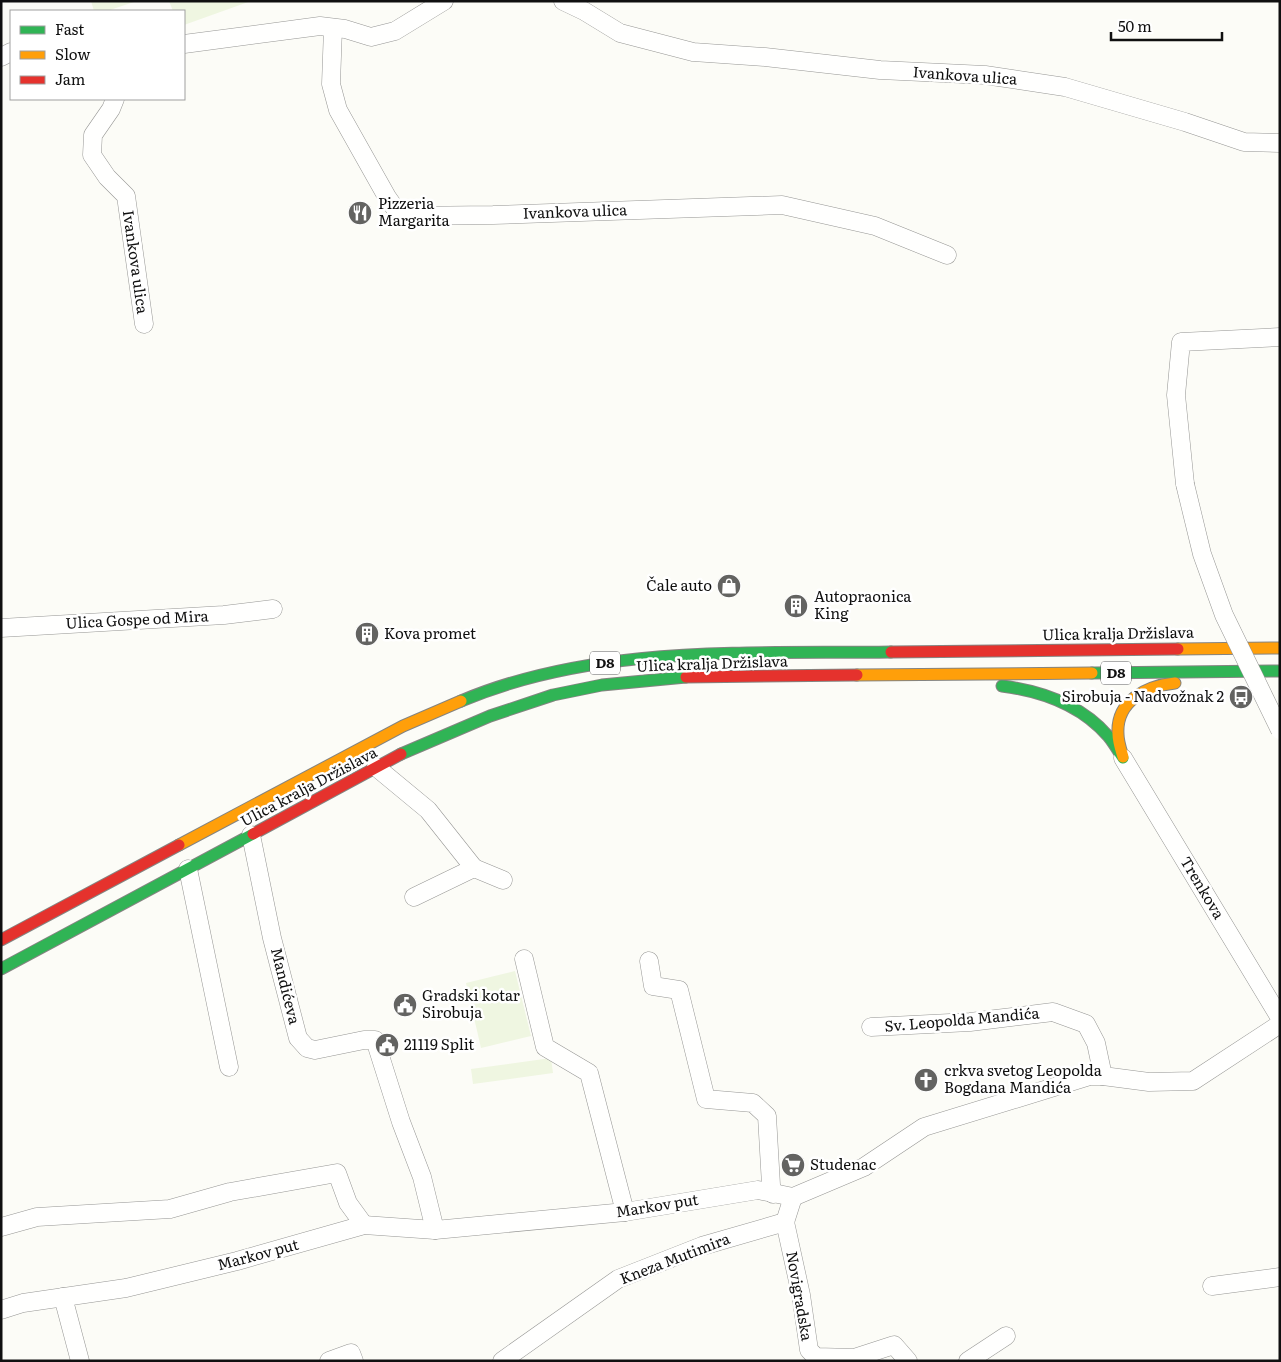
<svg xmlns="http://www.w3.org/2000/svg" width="1281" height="1362" viewBox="0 0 1281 1362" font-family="Literata,serif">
	<rect width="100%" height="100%" fill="#fcfcf7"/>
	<g fill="#eff6e1">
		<polygon points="91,1 137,1 107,11 94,11"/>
		<polygon points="169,1 251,1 184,25 184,11 173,11"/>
		<polygon points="515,971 531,1036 481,1048 466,983"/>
		<polygon points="551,1058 553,1073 473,1084 471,1069"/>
	</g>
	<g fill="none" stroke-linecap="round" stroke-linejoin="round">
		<g stroke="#969694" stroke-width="19">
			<g id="street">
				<polyline points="563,1 584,11 620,33 693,52 765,57 880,70 985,75 1065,87 1185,122 1244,142 1280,143"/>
				<polyline points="333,28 331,84 338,110 387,197 394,207 405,216 493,215 782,205 875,226 947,255"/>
				<polyline points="184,44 320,26 345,29 371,37 395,31 444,1"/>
				<polyline points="1,57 11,52"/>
				<polyline points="115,99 111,109 93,135 92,155 107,177 126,196 144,324"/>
				<polyline points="1185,484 1176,395 1181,342 1280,337"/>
				<polyline points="1,628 224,615 273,609"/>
				<polyline points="1123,758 1280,1018"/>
				<polyline points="376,767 428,810 474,868"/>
				<polyline points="251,835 272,938 298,1038 307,1048 315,1050 364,1040 375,1040 401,1122 422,1177 435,1230"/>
				<polyline points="188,869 229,1067"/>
				<polyline points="414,897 474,868 503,880"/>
				<polyline points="524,959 545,1047 589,1073 625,1212"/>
				<polyline points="649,961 653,986 679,990 706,1099 753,1103 767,1116 771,1185 773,1194"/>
				<polyline points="871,1027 970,1022 1053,1012 1086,1024 1096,1043 1103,1076"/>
				<polyline points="785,1222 801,1295 809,1350 816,1357 854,1358 894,1345 908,1361"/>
				<polyline points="1,1227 37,1217 170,1209 230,1192 337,1173 348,1203 364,1225"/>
				<polyline points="1212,1286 1280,1277"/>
				<polyline points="63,1297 80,1361"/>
				<polyline points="1,1310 23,1303 126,1288 237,1261 364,1225 435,1230 625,1212 758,1190 793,1197 864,1167 924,1127 1090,1076 1103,1076 1149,1082 1193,1081 1280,1024"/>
				<polyline points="329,1361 351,1353 354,1361"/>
				<polyline points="502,1361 618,1279 702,1246 785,1222 793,1197"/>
				<polyline points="968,1361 1006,1336"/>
			</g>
		</g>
		<g stroke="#848481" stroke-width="13">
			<g id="fast">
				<polyline points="1092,673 1280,671"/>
				<path d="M 1002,686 C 1041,691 1081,705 1108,736 C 1114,743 1118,751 1123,758"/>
				<path d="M 461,701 C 596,644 748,654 891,652"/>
				<polyline points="401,754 490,716 553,695 602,685 686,677"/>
				<polyline points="1,969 253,834"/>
			</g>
		</g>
		<g stroke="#848481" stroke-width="13">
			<g id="slow">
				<polyline points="1178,649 1280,648"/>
				<polyline points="857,675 1092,673"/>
				<path d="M 1123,757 C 1121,750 1118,742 1118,734 C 1116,701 1146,686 1175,683"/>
				<polyline points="179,845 403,726 461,701"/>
			</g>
		</g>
		<g stroke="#848481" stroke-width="13">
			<g id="jam">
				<polyline points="891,652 1178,649"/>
				<polyline points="686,677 857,675"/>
				<polyline points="253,834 401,754"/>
				<polyline points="1,940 179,845"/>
			</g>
		</g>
		<use href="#street" stroke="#fffffe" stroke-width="18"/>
		<use href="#fast" stroke="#30b455" stroke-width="11"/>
		<use href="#slow" stroke="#ff9f0a" stroke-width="11"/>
		<use href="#jam" stroke="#e5322d" stroke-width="11"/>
		<g stroke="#969694" stroke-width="19" stroke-linecap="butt">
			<polyline id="street-bridge" points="1185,484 1202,554 1224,615 1280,730"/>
		</g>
		<use href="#street-bridge" stroke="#fffffe" stroke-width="18"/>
	</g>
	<defs>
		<g id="restaurant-disc" transform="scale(1.25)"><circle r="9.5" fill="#636361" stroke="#fff"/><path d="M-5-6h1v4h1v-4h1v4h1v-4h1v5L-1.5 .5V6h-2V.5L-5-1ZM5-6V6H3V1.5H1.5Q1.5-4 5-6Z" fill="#fff"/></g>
		<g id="shop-disc" transform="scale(1.25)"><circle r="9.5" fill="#636361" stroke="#fff"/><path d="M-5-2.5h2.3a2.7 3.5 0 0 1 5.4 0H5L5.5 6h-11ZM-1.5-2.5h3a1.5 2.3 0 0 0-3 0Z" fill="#fff"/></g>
		<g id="building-disc" transform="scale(1.25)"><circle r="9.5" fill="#636361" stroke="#fff"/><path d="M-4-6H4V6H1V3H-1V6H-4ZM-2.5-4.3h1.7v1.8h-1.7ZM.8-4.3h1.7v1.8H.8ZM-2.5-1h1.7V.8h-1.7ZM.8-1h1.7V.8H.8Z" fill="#fff"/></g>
		<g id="bus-disc" transform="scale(1.25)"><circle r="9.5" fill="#636361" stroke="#fff"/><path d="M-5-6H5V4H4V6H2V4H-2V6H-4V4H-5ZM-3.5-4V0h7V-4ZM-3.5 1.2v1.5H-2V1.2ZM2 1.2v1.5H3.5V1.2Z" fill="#fff"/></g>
		<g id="civic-disc" transform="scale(1.25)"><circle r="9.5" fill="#636361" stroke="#fff"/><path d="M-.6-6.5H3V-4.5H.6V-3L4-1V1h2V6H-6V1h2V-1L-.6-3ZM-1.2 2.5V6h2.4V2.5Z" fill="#fff"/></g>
		<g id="church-disc" transform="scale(1.25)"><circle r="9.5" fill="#636361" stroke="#fff"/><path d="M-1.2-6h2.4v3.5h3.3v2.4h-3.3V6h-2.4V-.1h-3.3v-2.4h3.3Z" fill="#fff"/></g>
		<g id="supermarket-disc" transform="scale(1.25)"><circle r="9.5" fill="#636361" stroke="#fff"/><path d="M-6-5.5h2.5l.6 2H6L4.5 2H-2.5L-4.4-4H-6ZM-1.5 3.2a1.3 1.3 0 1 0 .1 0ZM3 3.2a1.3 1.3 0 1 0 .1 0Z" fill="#fff"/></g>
	</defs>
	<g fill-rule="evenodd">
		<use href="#restaurant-disc" x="360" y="213"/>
		<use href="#shop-disc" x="729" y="586"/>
		<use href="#building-disc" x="796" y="606"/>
		<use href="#building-disc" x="367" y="634"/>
		<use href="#bus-disc" x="1241" y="697"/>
		<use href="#civic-disc" x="405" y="1005"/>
		<use href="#civic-disc" x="387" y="1045"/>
		<use href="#church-disc" x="926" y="1080"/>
		<use href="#supermarket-disc" x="793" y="1165"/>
	</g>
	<g text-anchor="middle" stroke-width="5" stroke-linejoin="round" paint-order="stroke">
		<g fill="#fff" stroke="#585858" stroke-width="1">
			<rect x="590" y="651.5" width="30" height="23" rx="4"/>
			<rect x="1101" y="661.5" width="30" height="23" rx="4"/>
		</g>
		<g font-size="14" font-weight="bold" fill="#101010">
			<text x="605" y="668">D8</text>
			<text x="1116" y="678">D8</text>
		</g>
		<g font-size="15" fill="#101010" stroke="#fff">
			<text transform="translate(965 76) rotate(4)" y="5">Ivankova ulica</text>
			<text transform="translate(575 212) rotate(-2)" y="5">Ivankova ulica</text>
			<text transform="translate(135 262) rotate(82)" y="5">Ivankova ulica</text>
			<text transform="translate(137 620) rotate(-3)" y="5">Ulica Gospe od Mira</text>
			<text transform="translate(1118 634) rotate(-1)" y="5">Ulica kralja Držislava</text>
			<text transform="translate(712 664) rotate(-2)" y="5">Ulica kralja Držislava</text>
			<text transform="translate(309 787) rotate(-28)" y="5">Ulica kralja Držislava</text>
			<text transform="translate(1202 888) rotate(59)" y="5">Trenkova</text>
			<text transform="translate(285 986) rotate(76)" y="5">Mandićeva</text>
			<text transform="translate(962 1020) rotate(-5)" y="5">Sv. Leopolda Mandića</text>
			<text transform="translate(657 1206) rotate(-9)" y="5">Markov put</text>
			<text transform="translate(258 1255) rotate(-15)" y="5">Markov put</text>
			<text transform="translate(675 1259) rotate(-21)" y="5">Kneza Mutimira</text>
			<text transform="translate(799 1296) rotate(80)" y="5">Novigradska</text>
		</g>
		<g font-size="15" fill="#101010" stroke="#fff" text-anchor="start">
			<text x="378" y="209">Pizzeria<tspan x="378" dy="17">Margarita</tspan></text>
			<text x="712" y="591" text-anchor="end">Čale auto</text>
			<text x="814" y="602">Autopraonica<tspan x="814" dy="17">King</tspan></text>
			<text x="384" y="639">Kova promet</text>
			<text x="1224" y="702" text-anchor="end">Sirobuja - Nadvožnak 2</text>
			<text x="422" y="1001">Gradski kotar<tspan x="422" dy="17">Sirobuja</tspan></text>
			<text x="404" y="1050">21119 Split</text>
			<text x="944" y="1076">crkva svetog Leopolda<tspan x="944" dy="17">Bogdana Mandića</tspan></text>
			<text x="810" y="1170">Studenac</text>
		</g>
	</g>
	<rect width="1281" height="1362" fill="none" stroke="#101010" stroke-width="5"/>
	<rect x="10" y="10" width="175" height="90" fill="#ffffff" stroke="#9f9f9f"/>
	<rect x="20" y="26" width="25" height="8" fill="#30b455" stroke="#9f9f9f"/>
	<text x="55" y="35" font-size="15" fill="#101010">Fast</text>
	<rect x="20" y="51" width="25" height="8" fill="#ff9f0a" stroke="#9f9f9f"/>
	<text x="55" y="60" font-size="15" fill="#101010">Slow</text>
	<rect x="20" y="76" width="25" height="8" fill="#e5322d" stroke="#9f9f9f"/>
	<text x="55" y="85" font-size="15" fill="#101010">Jam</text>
	<path d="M1111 32v8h111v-8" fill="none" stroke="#101010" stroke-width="2.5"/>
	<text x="1118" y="32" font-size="15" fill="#101010" stroke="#ffffff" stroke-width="4" paint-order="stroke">50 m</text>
</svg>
